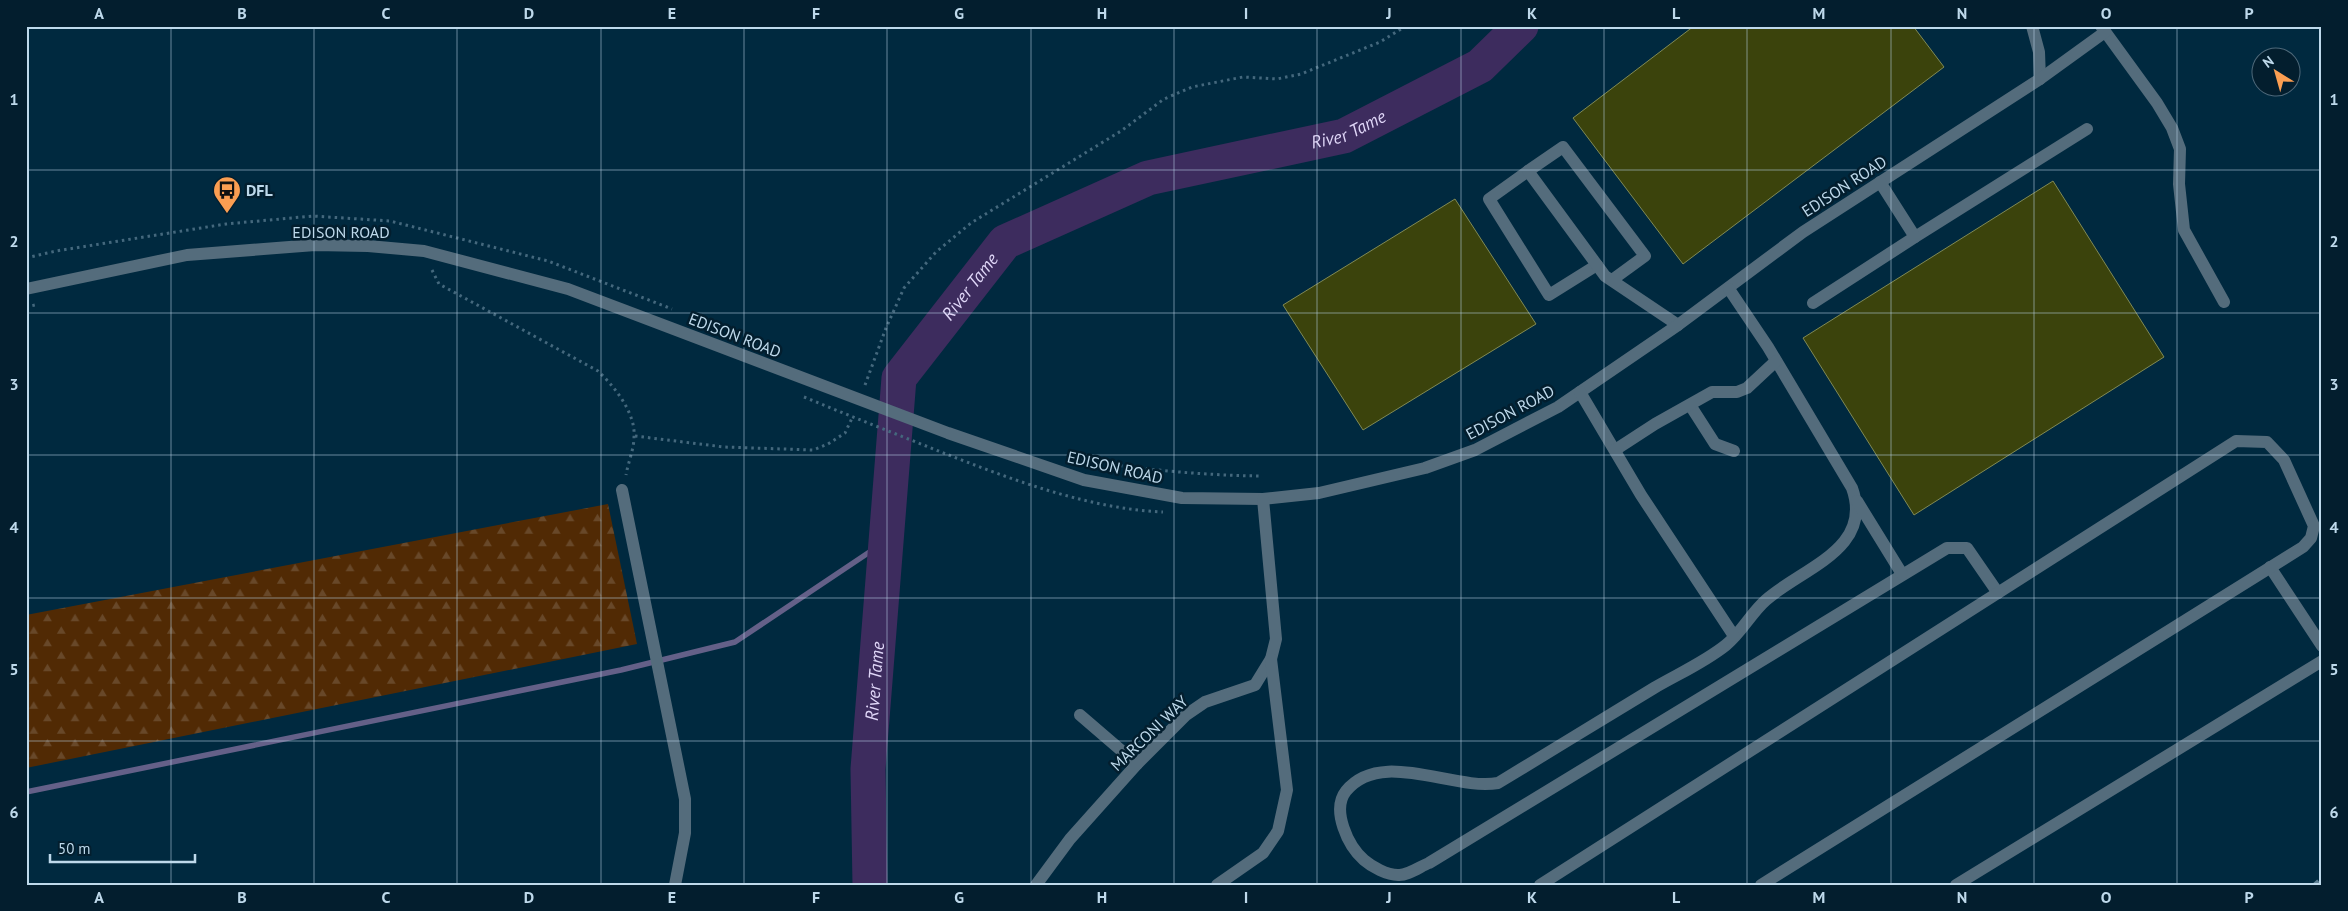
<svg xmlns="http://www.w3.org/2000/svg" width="2348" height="911" viewBox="0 0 2348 911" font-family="'PT Sans',sans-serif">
	<defs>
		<pattern id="forest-firs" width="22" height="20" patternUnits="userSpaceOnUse" patternTransform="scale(1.25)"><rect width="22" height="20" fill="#512a04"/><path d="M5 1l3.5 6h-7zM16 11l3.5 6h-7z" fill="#684829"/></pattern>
	</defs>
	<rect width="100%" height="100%" fill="#00293f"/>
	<polygon fill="url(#forest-firs)" points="608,504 637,644 26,768 26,615"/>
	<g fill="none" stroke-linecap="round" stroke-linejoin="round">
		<polyline stroke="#646088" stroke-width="5.5" points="26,792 621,670 735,642 886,541"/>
		<path stroke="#3d2c5e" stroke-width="35" id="s1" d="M 870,885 L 868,769 L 899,378 L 1005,242 L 1148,178 L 1344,136 L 1480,66 L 1521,26"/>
	</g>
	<g fill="#3b430c" stroke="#808a55">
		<polygon points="1694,26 1913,26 1944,67 1683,264 1573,118"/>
		<polygon points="2053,181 2164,357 1914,515 1803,338"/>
		<polygon points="1455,199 1536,324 1363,430 1283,305"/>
	</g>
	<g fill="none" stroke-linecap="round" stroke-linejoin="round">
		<g stroke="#44687d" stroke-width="3" stroke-dasharray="2.5 4" stroke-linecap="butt">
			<polyline points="26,258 56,251 226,224 313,216 390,221 548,261 672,309"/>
			<path d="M 432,270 L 439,284 L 598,371 C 614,386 636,413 634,437 C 634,449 628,463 626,475"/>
			<polyline points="26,307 35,305"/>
			<polyline points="865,385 886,328 904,288 936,252 971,223 1121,131 1164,99 1192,87 1243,77 1277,79 1301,74 1380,42 1406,26"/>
			<path d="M 804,397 C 850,416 896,434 941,452 C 1010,479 1089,509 1163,512"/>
			<polyline points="635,436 724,447 813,450 828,444 845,433 853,416"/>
			<path d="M 1075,459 C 1136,469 1197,475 1259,476"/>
		</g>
		<g stroke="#546c7c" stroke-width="12">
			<polyline points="2032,26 2039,52 2040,79"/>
			<polyline points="2101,26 2157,103 2172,128 2180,149 2179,184 2184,230 2224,302"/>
			<polyline points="1528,171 1489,199 1549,295 1597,265"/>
			<polyline points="1915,237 2087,129"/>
			<polyline points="1612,280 1645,256 1563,147 1528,171 1605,276 1678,325"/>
			<polyline points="26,289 187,255 315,245 368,246 424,251 568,289 948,433 1084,480 1182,498 1263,499 1319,493 1425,468 1475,450 1558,407 1678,325 1803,232 2040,79 2105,32"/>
			<path d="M 1729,289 L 1768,347 L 1852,488 C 1874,549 1802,568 1766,600 C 1751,613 1742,632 1726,645 C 1705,662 1678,674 1654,688 C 1602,720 1550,751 1498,783 C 1453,791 1381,748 1346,791 C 1331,810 1348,846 1364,860 C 1372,867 1387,875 1398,875 C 1407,876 1421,866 1429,863 L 1947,548 L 1967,548 L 1998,593"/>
			<polyline points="1813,303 1915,237 1880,182"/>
			<polyline points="1580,392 1641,495 1734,636"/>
			<polyline points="1690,405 1715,444 1734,451"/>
			<polyline points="1615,450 1655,424 1712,392 1737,392 1747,388 1776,361"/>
			<polyline points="622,490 685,799 685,833 675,885"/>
			<polyline points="1857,501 1902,574"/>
			<polyline points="2270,567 2322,646"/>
			<polyline points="1080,715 1137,764"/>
			<polyline points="1036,885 1070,839 1137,764 1186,715 1205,702 1255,685 1271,659 1276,639 1263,499"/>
			<polyline points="1217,885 1263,853 1278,831 1287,790 1271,659"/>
			<polyline points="1540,885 2236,441 2267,442 2284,460 2314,526 2311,538 2303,547 1761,885"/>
			<polyline points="1956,885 2322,661"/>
		</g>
		<polyline stroke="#5f8195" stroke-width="4" stroke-dasharray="6 6" stroke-linecap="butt" points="2314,885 2322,878"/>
	</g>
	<path fill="none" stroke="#bed9eb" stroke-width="1" stroke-opacity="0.55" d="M 171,26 L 171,885M 314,26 L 314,885M 457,26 L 457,885M 601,26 L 601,885M 744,26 L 744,885M 887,26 L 887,885M 1031,26 L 1031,885M 1174,26 L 1174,885M 1317,26 L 1317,885M 1461,26 L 1461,885M 1604,26 L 1604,885M 1747,26 L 1747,885M 1891,26 L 1891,885M 2034,26 L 2034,885M 2177,26 L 2177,885M 26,170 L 2322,170M 26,313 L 2322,313M 26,455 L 2322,455M 26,598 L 2322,598M 26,741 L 2322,741"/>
	<defs>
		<g id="bus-pin" transform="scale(1.4375)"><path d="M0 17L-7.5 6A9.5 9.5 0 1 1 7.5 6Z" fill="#fb9e52" stroke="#031e2e"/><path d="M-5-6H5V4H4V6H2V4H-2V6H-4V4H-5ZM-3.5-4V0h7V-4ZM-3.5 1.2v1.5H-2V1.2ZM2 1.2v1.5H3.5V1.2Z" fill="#111"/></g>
	</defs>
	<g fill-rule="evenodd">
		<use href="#bus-pin" x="227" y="190"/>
	</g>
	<g text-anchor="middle" stroke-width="5" stroke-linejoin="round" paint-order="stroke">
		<g font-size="16" fill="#bed9eb" stroke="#031e2e">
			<text transform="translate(1844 186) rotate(-33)" y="6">EDISON ROAD</text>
			<text x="341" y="238">EDISON ROAD</text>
			<text transform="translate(735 335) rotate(21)" y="6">EDISON ROAD</text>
			<text transform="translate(1510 412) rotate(-28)" y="6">EDISON ROAD</text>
			<text transform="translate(1115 467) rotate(13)" y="6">EDISON ROAD</text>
			<text transform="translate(1149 733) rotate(-44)" y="6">MARCONI WAY</text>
		</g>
		<g font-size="16" font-weight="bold" fill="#bed9eb" stroke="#031e2e" text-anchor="start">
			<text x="246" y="196">DFL</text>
		</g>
		<g font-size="18" font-style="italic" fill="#dfd6f7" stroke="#031e2e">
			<text dy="6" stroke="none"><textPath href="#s1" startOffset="1044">River Tame</textPath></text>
			<text dy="6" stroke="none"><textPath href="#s1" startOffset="624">River Tame</textPath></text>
			<text dy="6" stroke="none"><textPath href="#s1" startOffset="204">River Tame</textPath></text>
		</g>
	</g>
	<rect width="2348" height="911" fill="none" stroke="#031e2e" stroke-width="55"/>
	<g transform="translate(2276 72) rotate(323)"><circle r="24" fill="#031e2e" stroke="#4e697a"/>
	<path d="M0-4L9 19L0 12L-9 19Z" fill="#fb9e52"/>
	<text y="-8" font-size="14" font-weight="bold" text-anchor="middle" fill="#bed9eb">N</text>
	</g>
	<path d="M50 854v8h145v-8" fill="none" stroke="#bed9eb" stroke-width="2.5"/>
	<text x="58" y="854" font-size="15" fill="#bed9eb" stroke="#031e2e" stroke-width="4" paint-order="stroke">50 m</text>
	<rect x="28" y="28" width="2292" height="856" fill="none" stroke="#bed9eb" stroke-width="2"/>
	<g font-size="16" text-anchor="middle" font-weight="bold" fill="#bed9eb">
		<text x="99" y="19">A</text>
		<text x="242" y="19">B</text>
		<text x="386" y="19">C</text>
		<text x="529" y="19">D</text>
		<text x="672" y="19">E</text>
		<text x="816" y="19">F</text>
		<text x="959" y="19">G</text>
		<text x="1102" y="19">H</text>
		<text x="1246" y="19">I</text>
		<text x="1389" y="19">J</text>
		<text x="1532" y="19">K</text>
		<text x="1676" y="19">L</text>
		<text x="1819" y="19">M</text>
		<text x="1962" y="19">N</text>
		<text x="2106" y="19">O</text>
		<text x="2249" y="19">P</text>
		<text x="14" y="105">1</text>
		<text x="2334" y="105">1</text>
		<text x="14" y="247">2</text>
		<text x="2334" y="247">2</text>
		<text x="14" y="390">3</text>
		<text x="2334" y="390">3</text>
		<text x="14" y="533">4</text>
		<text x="2334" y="533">4</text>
		<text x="14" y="675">5</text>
		<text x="2334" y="675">5</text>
		<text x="14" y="818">6</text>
		<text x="2334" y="818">6</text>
		<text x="99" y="903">A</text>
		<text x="242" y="903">B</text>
		<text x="386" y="903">C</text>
		<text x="529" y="903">D</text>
		<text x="672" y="903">E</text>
		<text x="816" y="903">F</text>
		<text x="959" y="903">G</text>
		<text x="1102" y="903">H</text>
		<text x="1246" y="903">I</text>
		<text x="1389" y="903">J</text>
		<text x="1532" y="903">K</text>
		<text x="1676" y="903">L</text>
		<text x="1819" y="903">M</text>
		<text x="1962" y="903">N</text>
		<text x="2106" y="903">O</text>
		<text x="2249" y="903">P</text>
	</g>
</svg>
